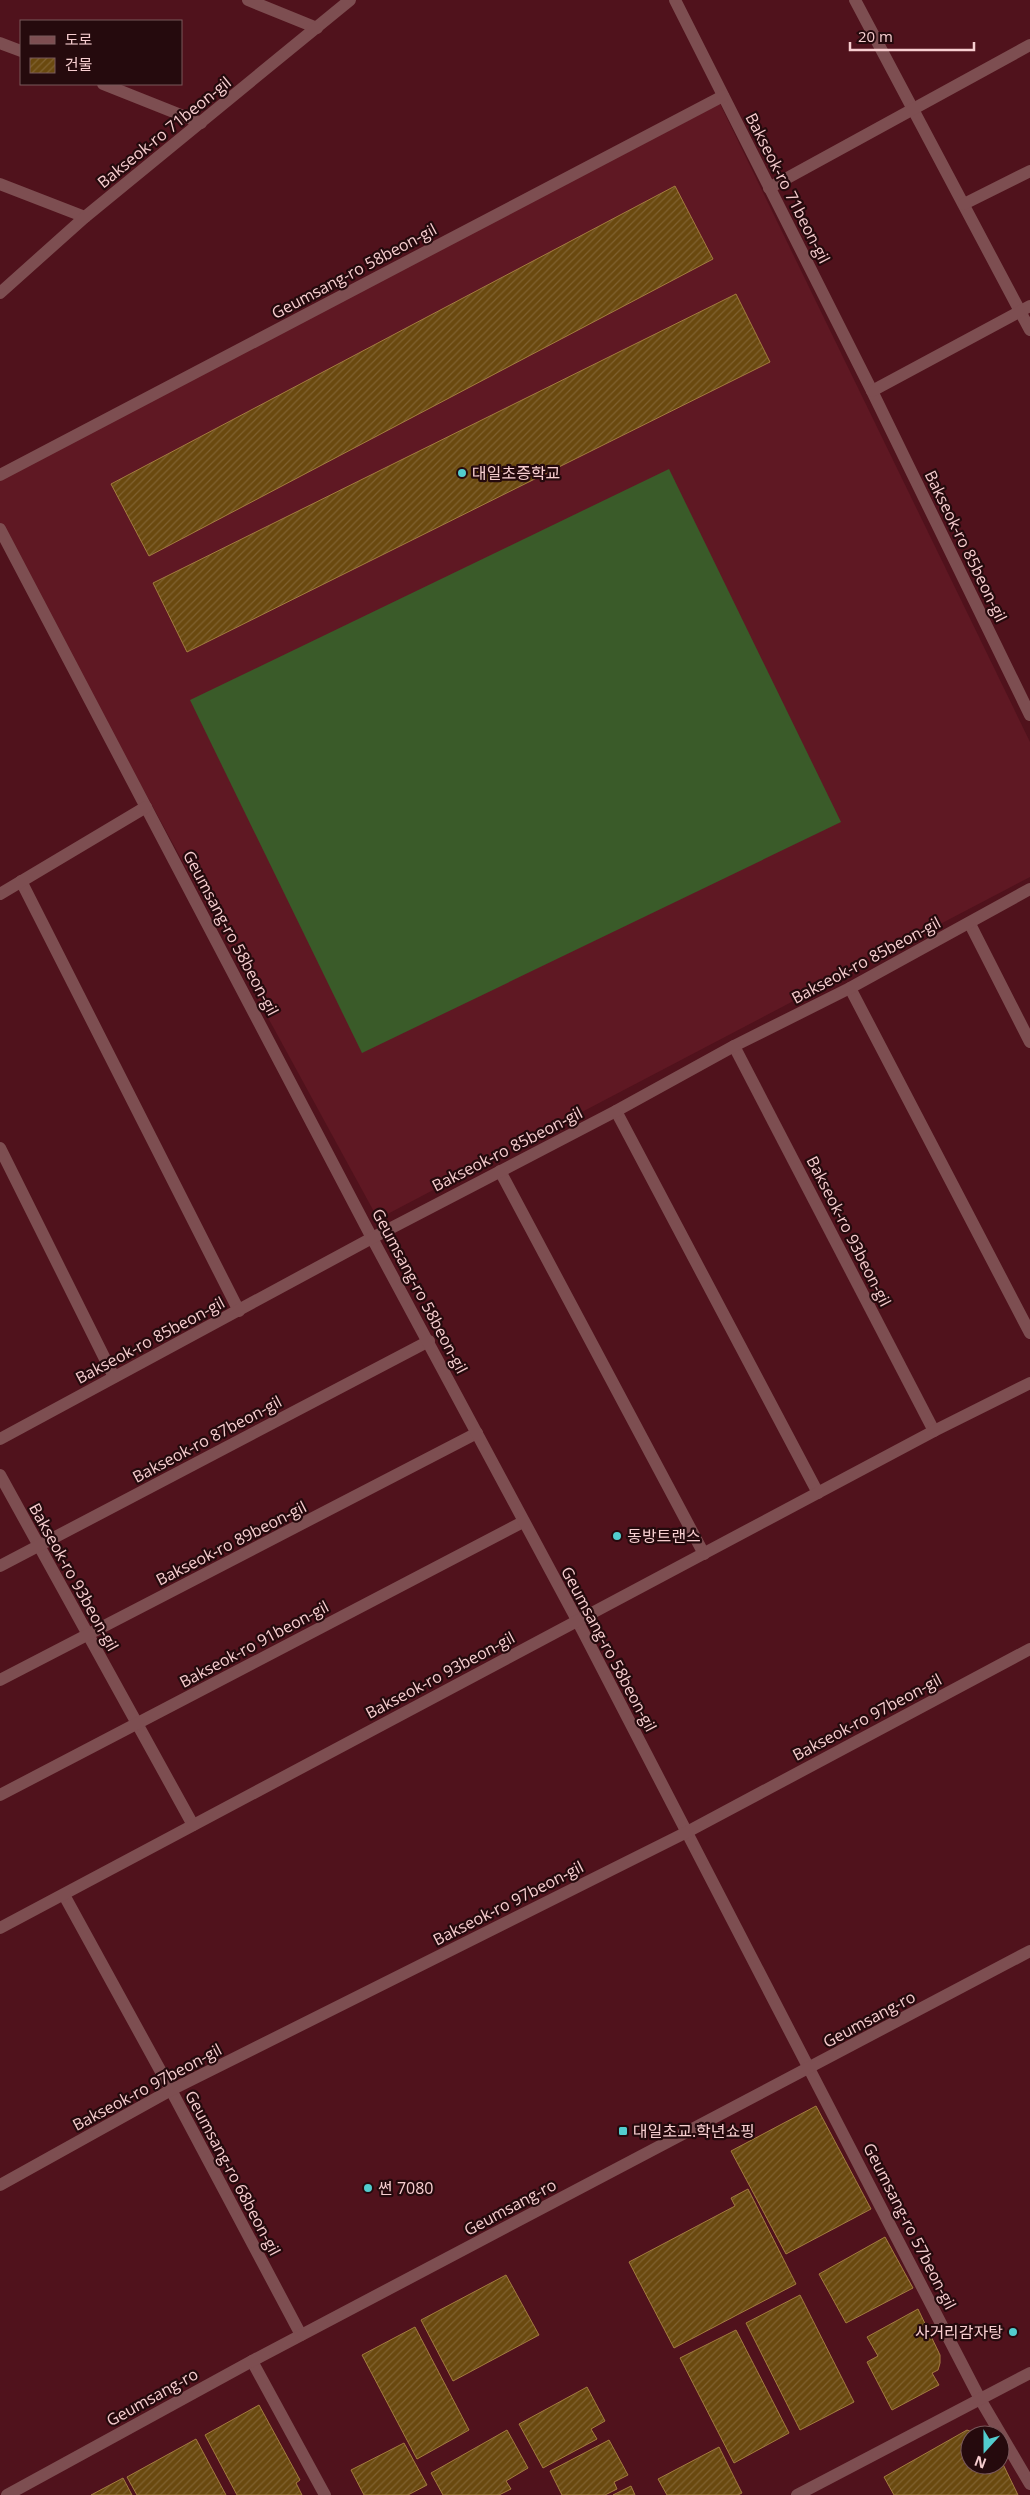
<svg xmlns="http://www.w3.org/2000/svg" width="1030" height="2495" viewBox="0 0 1030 2495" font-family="'Open Sans','Noto Sans KR',sans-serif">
	<defs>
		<pattern id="building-hatch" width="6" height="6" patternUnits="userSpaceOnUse" patternTransform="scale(1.25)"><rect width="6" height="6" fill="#6a490f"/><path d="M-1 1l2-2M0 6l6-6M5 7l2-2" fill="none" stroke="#806231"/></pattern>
	</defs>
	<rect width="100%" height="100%" fill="#50121c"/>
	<polygon fill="#5f1823" points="720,104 1030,742 1030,877 378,1219 0,527 0,476"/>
	<polygon fill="#3a5b29" points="669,469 841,822 362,1053 190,700"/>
	<g fill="url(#building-hatch)" stroke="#a37c40">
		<polygon points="675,186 713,259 149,556 111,484"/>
		<polygon points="736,294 770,362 187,652 153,583"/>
		<polygon points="816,2106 871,2209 786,2254 731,2151"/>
		<polygon points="748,2189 796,2284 674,2348 629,2262 735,2206 731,2198"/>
		<polygon points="885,2237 913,2288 846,2323 819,2274"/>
		<polygon points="506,2275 539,2335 453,2381 421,2320"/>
		<polygon points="800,2295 854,2402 800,2430 746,2323"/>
		<polygon points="918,2309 940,2355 940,2363 938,2370 932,2373 939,2385 892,2410 867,2362 878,2356 867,2337"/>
		<polygon points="415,2327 469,2430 417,2459 362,2355"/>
		<polygon points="736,2330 789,2433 734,2463 680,2358"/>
		<polygon points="587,2387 605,2421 591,2429 597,2439 543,2468 519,2424"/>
		<polygon points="259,2405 300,2480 296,2483 302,2495 237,2495 205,2435"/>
		<polygon points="507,2430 528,2468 506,2481 511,2489 499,2495 443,2495 431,2473"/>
		<polygon points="967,2430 980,2435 970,2435 970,2465 1000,2465 1000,2458 1018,2495 894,2495 884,2477"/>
		<polygon points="196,2439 226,2495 137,2495 127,2477"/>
		<polygon points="609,2440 628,2475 614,2482 617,2489 605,2495 562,2495 550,2471"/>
		<polygon points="404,2443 427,2485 408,2495 364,2495 351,2470"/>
		<polygon points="719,2447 742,2493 738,2495 667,2495 658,2479"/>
		<polygon points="123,2478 132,2495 91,2495"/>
		<polygon points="631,2486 635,2495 613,2495"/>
	</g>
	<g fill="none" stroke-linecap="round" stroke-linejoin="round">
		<g stroke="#7d4e51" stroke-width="12">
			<polyline points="248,0 317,28"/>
			<polyline points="855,0 1030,330"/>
			<polyline points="0,43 21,51"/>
			<polyline points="103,84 201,123"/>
			<polyline points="0,184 85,217"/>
			<polyline points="769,188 1030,45"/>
			<polyline points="964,204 1030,171"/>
			<polyline points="21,881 239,1311"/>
			<polyline points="970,924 1030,1042"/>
			<polyline points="850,988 1030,1333"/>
			<polyline points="734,1046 934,1431"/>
			<polyline points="616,1111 818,1493"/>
			<polyline points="0,1148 114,1377"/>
			<polyline points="500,1171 704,1554"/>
			<polyline points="0,1475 193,1825"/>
			<polyline points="0,1566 429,1341"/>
			<polyline points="0,1680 477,1433"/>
			<polyline points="0,1795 523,1522"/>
			<polyline points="64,1895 171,2090 301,2335"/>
		</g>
		<g stroke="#7d4e51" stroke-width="12">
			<polyline points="675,0 872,391 1030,715"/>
			<polyline points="0,293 85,217 350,0"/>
			<polyline points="872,391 1030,306"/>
			<polyline points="0,475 723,96"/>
			<polyline points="0,529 372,1238 577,1620 980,2399 1030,2484"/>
			<polyline points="0,894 146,807"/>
			<polyline points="0,1439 372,1238 616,1111 734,1046 850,988 1030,889"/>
			<polyline points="0,1928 934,1431 1030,1383"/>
			<polyline points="0,2185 171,2090 687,1832 1030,1649"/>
			<polyline points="252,2361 325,2495"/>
			<polyline points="797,2495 1030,2373"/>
		</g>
		<polyline stroke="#7d4e51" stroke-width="12" points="7,2495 252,2361 1030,1951"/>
	</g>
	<g fill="#52cdce" stroke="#250a0d" stroke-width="2">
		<circle cx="462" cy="473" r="5"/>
		<circle cx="617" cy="1536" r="5"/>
		<rect x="618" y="2126" width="10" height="10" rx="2.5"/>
		<circle cx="368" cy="2188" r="5"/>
		<circle cx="1013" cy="2332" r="5"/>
	</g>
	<g text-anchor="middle" stroke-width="4.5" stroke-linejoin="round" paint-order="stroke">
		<g font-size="16" fill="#f7ced0" stroke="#250a0d">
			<text transform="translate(164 132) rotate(-39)" y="6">Bakseok-ro 71beon-gil</text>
			<text transform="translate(788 188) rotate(63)" y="6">Bakseok-ro 71beon-gil</text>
			<text transform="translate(354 271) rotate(-28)" y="6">Geumsang-ro 58beon-gil</text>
			<text transform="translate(966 546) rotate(64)" y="6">Bakseok-ro 85beon-gil</text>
			<text transform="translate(231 933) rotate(62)" y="6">Geumsang-ro 58beon-gil</text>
			<text transform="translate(866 960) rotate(-28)" y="6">Bakseok-ro 85beon-gil</text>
			<text transform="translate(507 1149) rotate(-27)" y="6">Bakseok-ro 85beon-gil</text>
			<text transform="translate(849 1231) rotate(63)" y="6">Bakseok-ro 93beon-gil</text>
			<text transform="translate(420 1291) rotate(62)" y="6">Geumsang-ro 58beon-gil</text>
			<text transform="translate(150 1340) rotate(-28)" y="6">Bakseok-ro 85beon-gil</text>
			<text transform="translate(207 1439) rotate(-28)" y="6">Bakseok-ro 87beon-gil</text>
			<text transform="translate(231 1543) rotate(-27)" y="6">Bakseok-ro 89beon-gil</text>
			<text transform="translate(74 1577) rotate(61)" y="6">Bakseok-ro 93beon-gil</text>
			<text transform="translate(254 1644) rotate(-28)" y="6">Bakseok-ro 91beon-gil</text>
			<text transform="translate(609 1649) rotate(62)" y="6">Geumsang-ro 58beon-gil</text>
			<text transform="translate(440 1675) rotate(-28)" y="6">Bakseok-ro 93beon-gil</text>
			<text transform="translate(867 1717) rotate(-28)" y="6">Bakseok-ro 97beon-gil</text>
			<text transform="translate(508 1903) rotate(-27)" y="6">Bakseok-ro 97beon-gil</text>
			<text transform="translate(869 2019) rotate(-28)" y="6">Geumsang-ro</text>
			<text transform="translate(147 2087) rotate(-28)" y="6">Bakseok-ro 97beon-gil</text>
			<text transform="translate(233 2173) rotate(62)" y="6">Geumsang-ro 68beon-gil</text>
			<text transform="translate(510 2207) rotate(-28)" y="6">Geumsang-ro</text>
			<text transform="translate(910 2226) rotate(63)" y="6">Geumsang-ro 57beon-gil</text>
			<text transform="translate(152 2397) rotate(-29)" y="6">Geumsang-ro</text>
		</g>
		<g font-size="16" fill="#f7ced0" stroke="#250a0d" text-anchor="start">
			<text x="472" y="479">대일초증학교</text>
			<text x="627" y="1542">동방트랜스</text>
			<text x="633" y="2137">대일초교.학년쇼핑</text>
			<text x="378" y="2194">썬 7080</text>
			<text x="1003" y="2338" text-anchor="end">사거리감자탕</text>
		</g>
	</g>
	<rect x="20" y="20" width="162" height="65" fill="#250a0d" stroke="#79585b"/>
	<rect x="30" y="36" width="25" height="8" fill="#7d4e51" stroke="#79585b"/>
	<text x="65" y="45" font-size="15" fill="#f7ced0">도로</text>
	<rect x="30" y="58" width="25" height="15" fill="url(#building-hatch)" stroke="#79585b"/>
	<text x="65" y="70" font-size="15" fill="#f7ced0">건물</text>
	<g transform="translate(985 2450) rotate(201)"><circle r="24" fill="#250a0d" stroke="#79585b"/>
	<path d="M0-4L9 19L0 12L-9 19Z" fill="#52cdce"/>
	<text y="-8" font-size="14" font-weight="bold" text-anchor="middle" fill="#f7ced0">N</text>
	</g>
	<path d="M850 42v8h124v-8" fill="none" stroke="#f7ced0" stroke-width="2.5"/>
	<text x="858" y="42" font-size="15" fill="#f7ced0" stroke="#250a0d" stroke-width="4" paint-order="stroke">20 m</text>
</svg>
